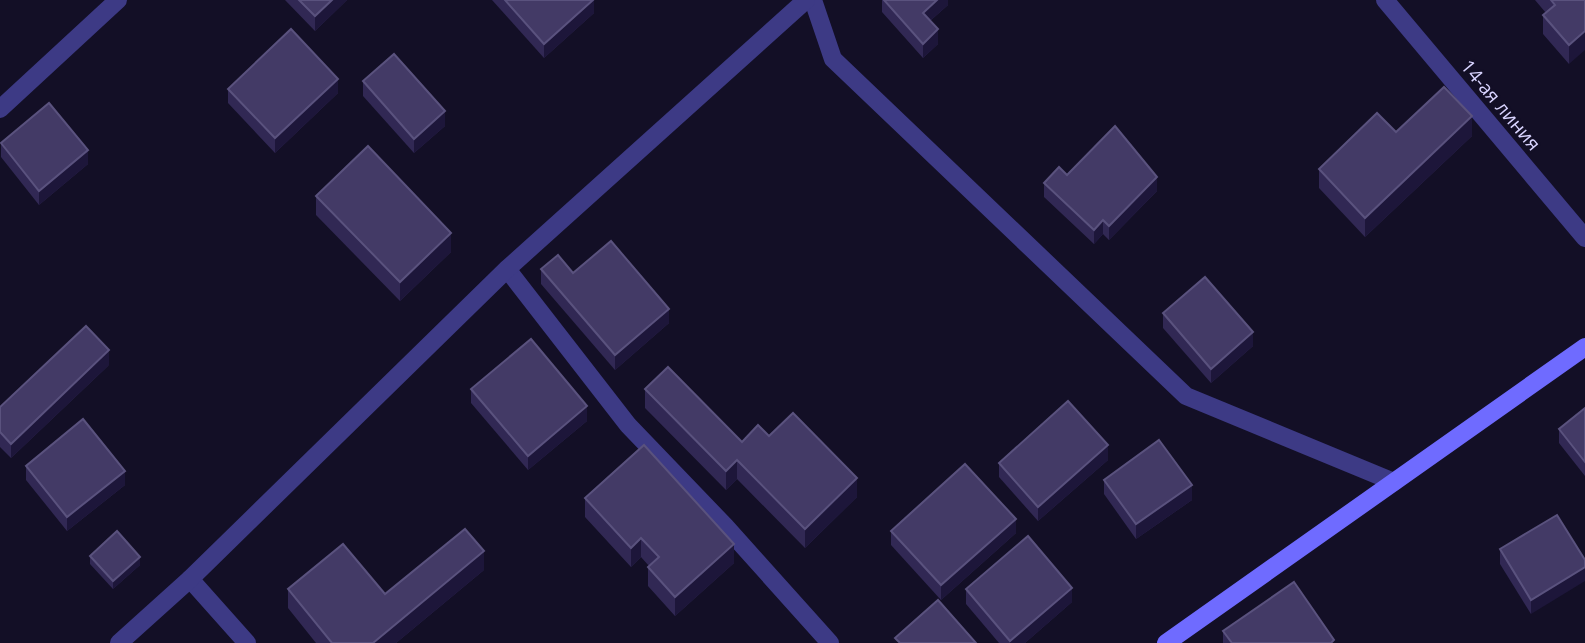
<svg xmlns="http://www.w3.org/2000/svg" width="1585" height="643" viewBox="0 0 1585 643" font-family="'Open Sans',sans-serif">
	<rect width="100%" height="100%" fill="#130f26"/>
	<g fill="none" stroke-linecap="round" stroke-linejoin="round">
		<g stroke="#3d3a85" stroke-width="18">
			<polyline points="813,0 833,59 1186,396 1394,482"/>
			<polyline points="1385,0 1585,238"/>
			<polyline points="0,109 118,0"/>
			<polyline points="507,269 628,425 726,527 830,643"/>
			<polyline points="190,579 247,643"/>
			<polyline points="119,643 190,579 507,269 806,0"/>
		</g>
		<polyline stroke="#6f6bff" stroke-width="18" points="1166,643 1585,347"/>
	</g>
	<g fill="#312854">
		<polygon points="285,0 347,0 315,31"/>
		<polygon points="492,0 594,0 594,13 544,58"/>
		<polygon points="882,0 948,0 948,5 930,21 938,44 923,58 882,12"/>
		<polygon points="1535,0 1585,0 1569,64 1543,34 1543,15 1546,13"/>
		<polygon points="363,81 445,126 414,153 363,96"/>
		<polygon points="228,89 338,93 275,153 228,103"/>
		<polygon points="1396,132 1472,136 1365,237 1319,188 1319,169"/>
		<polygon points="1,143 88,164 39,205 1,157"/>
		<polygon points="1067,175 1157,191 1109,240 1103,234 1094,244 1044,197 1044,183"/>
		<polygon points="316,196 451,252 400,301 316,215"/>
		<polygon points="541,269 669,323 615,370 541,284"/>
		<polygon points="1163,313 1253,346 1211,383 1163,328"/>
		<polygon points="109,365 11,458 0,447 0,407"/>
		<polygon points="471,389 587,421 528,470 471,403"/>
		<polygon points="645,389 742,442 769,436 857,497 805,548 737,479 726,490 645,408"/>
		<polygon points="1585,408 1585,476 1559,443 1559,429"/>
		<polygon points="1108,460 1038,521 999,477 999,463"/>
		<polygon points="26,466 125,485 67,531 26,480"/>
		<polygon points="1104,480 1192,500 1136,539 1104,494"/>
		<polygon points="585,498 734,563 675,616 648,586 648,567 649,566 641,557 631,567 585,517"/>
		<polygon points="1557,515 1531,614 1500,564 1500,549"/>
		<polygon points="891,531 1016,533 941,600 891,545"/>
		<polygon points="90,556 140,565 113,589 90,564"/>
		<polygon points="484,570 396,643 316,643 288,608 288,589 385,594"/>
		<polygon points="966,589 1072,602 1025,643 999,643 966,604"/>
		<polygon points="1223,631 1334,643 1223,643"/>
	</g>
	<g fill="#1d163a">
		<polygon points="332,0 347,0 315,31 315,16"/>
		<polygon points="593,0 594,0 594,13 544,58 544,44"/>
		<polygon points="937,0 948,0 948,5 923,27 923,13"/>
		<polygon points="938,29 938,44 923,58 923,44"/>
		<polygon points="1585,31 1585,50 1569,64 1569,45"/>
		<polygon points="338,79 338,93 275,153 275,138"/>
		<polygon points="445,111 445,126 414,153 414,139"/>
		<polygon points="1472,116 1472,136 1365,237 1365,218"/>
		<polygon points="88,150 88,164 39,205 39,191"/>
		<polygon points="1157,177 1157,191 1109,240 1109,226"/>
		<polygon points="1103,220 1103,234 1094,244 1094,230"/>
		<polygon points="451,233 451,252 400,301 400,282"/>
		<polygon points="669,309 669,323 615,370 615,355"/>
		<polygon points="1253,332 1253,346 1211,383 1211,369"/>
		<polygon points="109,350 109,365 11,458 11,444"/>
		<polygon points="587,406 587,421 528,470 528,456"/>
		<polygon points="1108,445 1108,460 1038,521 1038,507"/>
		<polygon points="737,460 737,479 726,490 726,471"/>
		<polygon points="125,471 125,485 67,531 67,517"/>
		<polygon points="857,478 857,497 805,548 805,529"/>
		<polygon points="1192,485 1192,500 1136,539 1136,524"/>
		<polygon points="1016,519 1016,533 941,600 941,585"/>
		<polygon points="641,538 641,557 631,567 631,548"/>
		<polygon points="734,544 734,563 675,616 675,597"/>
		<polygon points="484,551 484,570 396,643 373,643"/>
		<polygon points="140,557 140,565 113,589 113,581"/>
		<polygon points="1585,567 1585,581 1531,614 1531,600"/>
		<polygon points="1072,588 1072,602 1025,643 1010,643 1010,641"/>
	</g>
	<g fill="#433a66" stroke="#5a527e" stroke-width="2">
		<polygon points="299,0 332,0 315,16"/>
		<polygon points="505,0 593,0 544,44"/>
		<polygon points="884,0 937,0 923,13 938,29 923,44"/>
		<polygon points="1551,0 1585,0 1585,31 1569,45 1543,15 1555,5"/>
		<polygon points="291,29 338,79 275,138 228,89"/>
		<polygon points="394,54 445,111 414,139 363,81"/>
		<polygon points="1444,87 1472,116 1365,218 1319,169 1377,113 1396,132"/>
		<polygon points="49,103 88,150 39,191 1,143"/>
		<polygon points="1115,126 1157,177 1109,226 1103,220 1094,230 1044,183 1059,167 1067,175"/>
		<polygon points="368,146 451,233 400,282 316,196"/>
		<polygon points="611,241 669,309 615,355 541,269 558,255 573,273"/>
		<polygon points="1205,277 1253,332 1211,369 1163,313"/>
		<polygon points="86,326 109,350 11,444 0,432 0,407"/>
		<polygon points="531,339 587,406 528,456 471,389"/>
		<polygon points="668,367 742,442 758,425 769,436 793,413 857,478 805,529 737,460 726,471 645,389"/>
		<polygon points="1068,401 1108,445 1038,507 999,463"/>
		<polygon points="1585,408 1585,462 1559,429"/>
		<polygon points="83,419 125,471 67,517 26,466"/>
		<polygon points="1159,440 1192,485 1136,524 1104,480"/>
		<polygon points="644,445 734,544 675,597 648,567 659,557 641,538 631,548 585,498"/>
		<polygon points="965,464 1016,519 941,585 891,531"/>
		<polygon points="1557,515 1585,560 1585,567 1531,600 1500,549"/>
		<polygon points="465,529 484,551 373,643 332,643 288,589 343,544 385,594"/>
		<polygon points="117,531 140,557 113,581 90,556"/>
		<polygon points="1028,536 1072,588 1010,641 966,589"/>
		<polygon points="1294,582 1334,640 1331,643 1232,643 1223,631"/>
		<polygon points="938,600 976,643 900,643 895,638"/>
	</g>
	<g text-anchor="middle" stroke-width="5" stroke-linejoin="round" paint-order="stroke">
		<g font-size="19" fill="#d9d4ff" stroke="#130f26">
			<text transform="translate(1501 105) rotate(50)" y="7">14-ая линия</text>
		</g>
	</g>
</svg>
